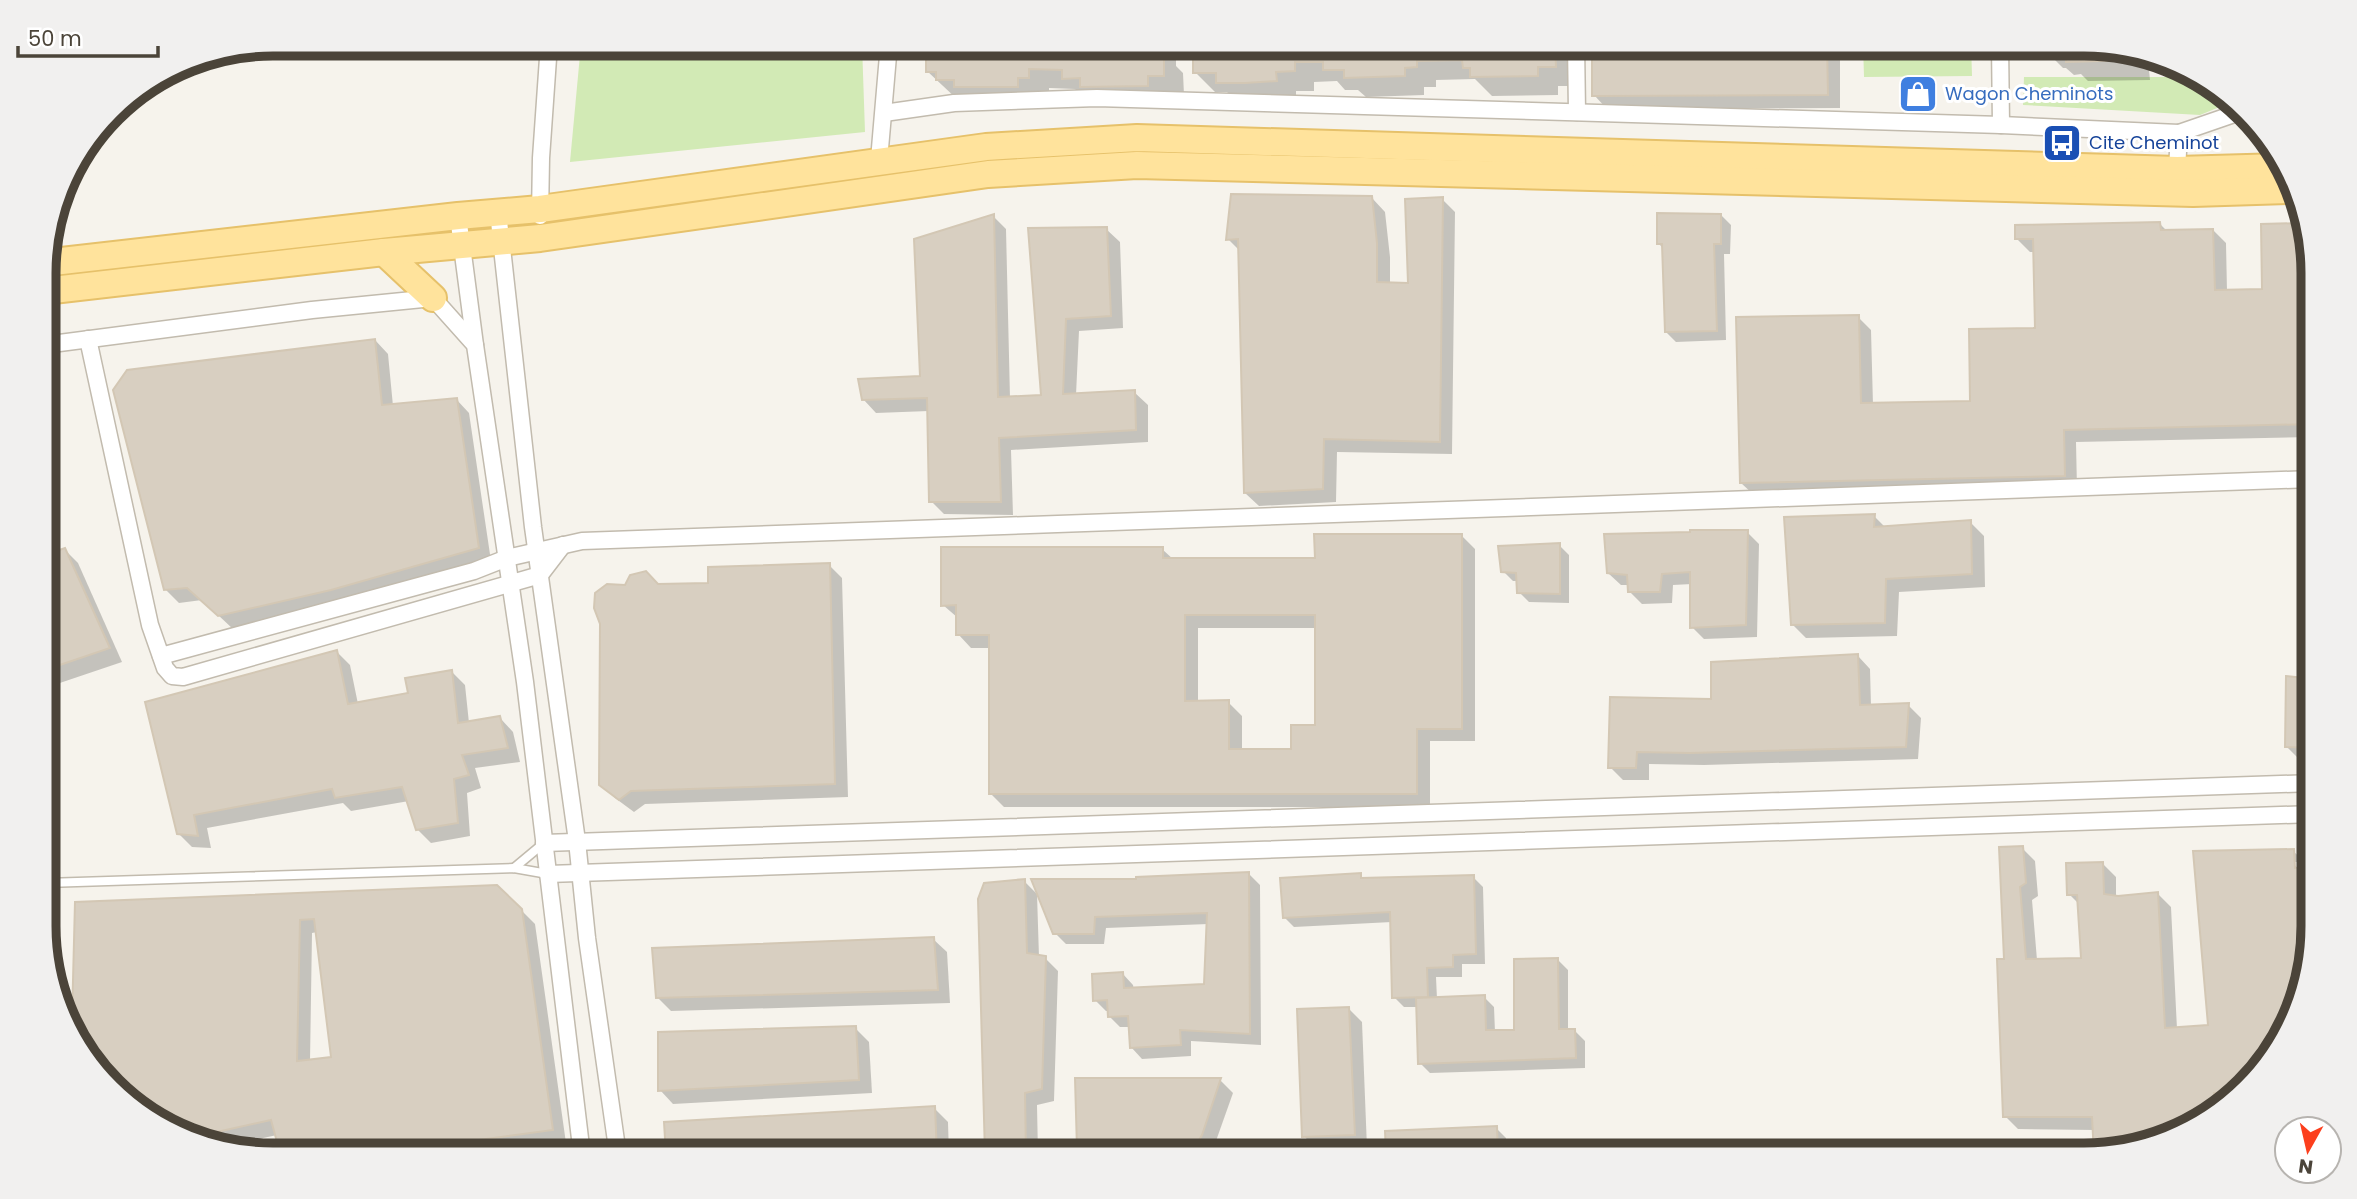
<svg xmlns="http://www.w3.org/2000/svg" width="2357" height="1199" viewBox="0 0 2357 1199" font-family="Poppins,sans-serif">
	<rect width="100%" height="100%" fill="#f6f3ec"/>
	<g fill="#d2eab5">
		<polygon points="581,44 862,44 865,132 570,162"/>
		<polygon points="1863,44 1971,44 1972,76 1864,77"/>
		<polygon points="2024,77 2196,77 2227,104 2200,115 2023,105"/>
	</g>
	<g fill="#0003" fill-rule="evenodd">
		<polygon points="945,44 979,44 978,57 1012,58 1012,44 1048,44 1048,50 1070,49 1070,44 1106,44 1106,52 1141,52 1141,44 1176,44 1176,66 1183,73 1184,95 1167,105 1102,106 1093,98 1084,98 1075,89 1049,88 1049,97 958,100 927,71 945,55"/>
		<polygon points="1397,44 1496,44 1496,46 1566,44 1566,51 1574,59 1575,86 1558,86 1558,95 1492,96 1475,79 1436,80 1436,87 1424,87 1424,95 1366,97 1358,90 1345,90 1337,81 1314,82 1314,91 1296,91 1296,101 1238,102 1227,92 1215,92 1195,72 1397,47"/>
		<polygon points="1593,44 1840,44 1840,108 1607,109 1594,95"/>
		<polygon points="2042,44 2084,44 2169,64 2158,64 2158,70 2149,70 2150,80 2088,81 2081,74 2074,75 2066,68 2063,68 2043,48"/>
		<polygon points="1372,198 1385,212 1390,257 1390,284 1410,285 1442,199 1455,212 1452,454 1337,452 1336,502 1259,506 1245,493 1240,251 1228,239"/>
		<polygon points="1721,215 1731,225 1730,254 1724,254 1726,340 1676,342 1666,332 1664,249 1658,243"/>
		<polygon points="993,216 1006,229 1010,398 1043,396 1030,230 1106,229 1120,242 1123,328 1079,331 1076,395 1134,392 1148,405 1148,442 1011,450 1013,515 944,514 931,501 929,411 876,413 863,399 922,378"/>
		<polygon points="2160,224 2167,231 2213,230 2226,243 2227,291 2264,291 2304,225 2311,244 2312,437 2076,442 2077,489 1755,496 1741,483 1858,317 1871,330 1873,405 1972,403 2037,330 2035,252 2030,252 2017,239"/>
		<polygon points="375,340 388,354 393,406 456,399 469,413 491,561 233,629 202,600 179,603 165,589"/>
		<polygon points="1874,516 1886,528 1970,522 1984,536 1985,587 1899,592 1897,636 1806,638 1793,625"/>
		<polygon points="1747,532 1759,544 1757,637 1704,639 1692,627 1692,584 1673,585 1672,603 1642,604 1630,592 1629,585 1621,585 1608,573"/>
		<path d="M 1462,536 L 1475,549 L 1475,741 L 1430,741 L 1430,807 L 1004,807 L 991,794 L 991,648 L 971,648 L 958,634 L 958,618 L 943,605 L 1162,549 L 1174,560 L 1316,560 ZM 1198,628 L 1316,628 L 1317,727 L 1292,751 L 1242,751 L 1242,716 L 1228,702 L 1198,702 Z"/>
		<polygon points="1559,545 1569,555 1569,603 1529,602 1519,592 1518,581 1513,581 1503,571"/>
		<polygon points="65,550 78,563 122,662 45,688 45,557"/>
		<polygon points="829,565 842,578 848,797 645,804 634,812 615,798 601,785 659,586 710,585"/>
		<polygon points="337,652 350,665 358,704 410,694 452,672 465,685 469,723 500,718 513,732 520,762 475,768 481,788 467,793 470,836 431,843 417,829 409,801 351,811 343,803 207,828 211,848 192,847 178,833 147,703"/>
		<polygon points="1858,656 1870,669 1871,706 1908,705 1921,718 1918,759 1704,765 1649,764 1649,780 1623,780 1610,767 1713,701"/>
		<polygon points="2313,670 2313,759 2299,759 2287,747 2312,680"/>
		<path d="M 2022,848 L 2035,861 L 2038,896 L 2032,900 L 2037,960 L 2083,959 L 2079,904 L 2069,894 L 2103,864 L 2116,877 L 2116,898 L 2157,893 L 2171,907 L 2177,1029 L 2210,1026 L 2293,851 L 2307,864 L 2307,869 L 2313,868 L 2313,926 L 2290,1027 L 2212,1116 L 2098,1155 L 1950,1155 L 2096,1151 L 2095,1130 L 2018,1129 L 2005,1116 L 2006,960 ZM 2293,862 L 2297,862 L 2298,877 Z"/>
		<polygon points="1249,874 1260,885 1261,1045 1191,1041 1191,1056 1142,1059 1131,1047 1130,1027 1120,1027 1109,1016 1109,1011 1106,1011 1095,1000 1122,973 1133,985 1134,990 1206,986 1208,924 1106,928 1104,944 1066,944 1055,933 1138,881"/>
		<polygon points="1360,875 1365,880 1473,877 1483,887 1485,964 1462,964 1462,977 1436,977 1437,999 1484,997 1494,1007 1495,1032 1516,1032 1558,960 1568,970 1568,1031 1575,1031 1585,1041 1585,1068 1430,1073 1420,1063 1418,1007 1404,1007 1394,997 1392,922 1294,927 1284,917"/>
		<polygon points="1024,881 1037,894 1039,957 1045,958 1058,971 1054,1101 1037,1105 1038,1155 987,1155 980,899"/>
		<path d="M 497,886 L 535,924 L 566,1143 L 478,1155 L 284,1155 L 277,1135 L 230,1145 L 172,1132 L 91,1065 L 74,1024 L 77,903 ZM 317,932 L 333,1059 L 310,1062 L 312,933 Z"/>
		<polygon points="933,939 947,952 950,1003 671,1011 657,997"/>
		<polygon points="1348,1008 1362,1022 1367,1148 1317,1150 1304,1136"/>
		<polygon points="855,1028 869,1042 872,1093 673,1104 660,1090"/>
		<polygon points="1220,1080 1233,1093 1211,1155 1086,1155 1079,1148"/>
		<polygon points="934,1108 948,1122 949,1155 667,1155 666,1123"/>
		<polygon points="1496,1128 1506,1138 1507,1155 1388,1155"/>
	</g>
	<g fill="#d8cfc1" stroke="#d3c7b4" stroke-width="2" fill-rule="evenodd">
		<polygon points="943,44 959,44 959,55 1010,56 1011,44 1029,44 1029,48 1068,48 1068,44 1087,44 1087,51 1140,50 1139,44 1157,44 1157,52 1164,52 1164,76 1148,76 1148,86 1080,87 1080,78 1062,79 1062,70 1029,69 1029,78 1018,78 1018,87 954,87 954,80 936,80 936,72 926,72 926,54 943,53"/>
		<polygon points="1395,44 1555,44 1556,67 1538,67 1538,76 1470,77 1470,68 1463,68 1462,60 1417,61 1417,67 1405,68 1405,76 1344,78 1344,70 1323,70 1323,62 1295,62 1295,71 1276,72 1277,81 1245,83 1216,83 1216,73 1193,73 1193,51"/>
		<polygon points="1592,44 1827,44 1828,95 1592,96"/>
		<polygon points="2066,44 2084,44 2132,55 2132,60 2066,62"/>
		<polygon points="1231,194 1372,196 1377,243 1377,282 1408,283 1405,199 1443,197 1440,442 1324,439 1323,489 1244,493 1238,239 1226,240"/>
		<polygon points="1657,213 1721,214 1721,244 1714,244 1717,331 1665,332 1662,244 1657,244"/>
		<polygon points="994,214 998,397 1041,395 1028,228 1107,227 1111,316 1066,319 1063,394 1135,390 1136,430 999,438 1001,502 929,502 927,398 862,400 858,379 920,376 914,239"/>
		<polygon points="2160,222 2161,230 2213,229 2215,290 2262,289 2261,224 2304,223 2311,244 2312,424 2064,430 2065,476 1740,483 1736,317 1859,315 1861,403 1970,401 1969,329 2035,328 2033,239 2015,239 2015,225"/>
		<polygon points="375,339 382,405 457,398 479,548 331,590 218,616 187,588 164,590 113,390 127,370"/>
		<polygon points="1875,514 1874,527 1971,520 1972,574 1886,579 1885,623 1791,625 1784,517"/>
		<polygon points="1690,530 1748,530 1746,625 1690,628 1690,572 1662,574 1660,592 1628,592 1627,575 1607,573 1604,534 1690,532"/>
		<path d="M 1314,534 L 1462,534 L 1462,729 L 1417,729 L 1417,794 L 989,794 L 989,635 L 956,635 L 956,605 L 941,606 L 941,547 L 1163,547 L 1163,558 L 1315,558 ZM 1185,615 L 1315,615 L 1315,725 L 1291,725 L 1291,749 L 1229,749 L 1229,700 L 1185,701 Z"/>
		<polygon points="1560,543 1560,594 1517,593 1516,573 1501,572 1498,546"/>
		<polygon points="65,548 110,648 45,670 45,555"/>
		<polygon points="830,563 835,784 631,791 619,800 599,785 600,624 594,608 595,593 607,584 625,585 630,575 646,571 658,584 708,583 708,567"/>
		<polygon points="337,650 348,704 408,693 405,678 452,670 458,723 500,716 508,748 462,755 469,775 454,779 458,823 416,830 402,787 335,798 332,789 194,815 198,836 177,834 145,702"/>
		<polygon points="1858,654 1860,705 1909,703 1906,747 1690,753 1637,752 1636,768 1608,768 1610,697 1711,699 1711,662"/>
		<polygon points="2286,676 2313,679 2313,748 2285,747"/>
		<polygon points="2023,846 2026,883 2020,887 2026,959 2081,958 2077,895 2067,895 2066,863 2103,862 2104,894 2118,896 2158,892 2165,1028 2208,1025 2193,851 2294,849 2295,868 2313,866 2313,926 2290,1027 2233,1092 2214,1093 2215,1112 2212,1116 2197,1121 2168,1123 2169,1131 2098,1155 2094,1155 2092,1117 2003,1117 1997,959 2004,959 1999,847"/>
		<polygon points="1249,872 1250,1034 1180,1030 1181,1045 1130,1048 1128,1016 1108,1017 1107,1000 1093,1001 1092,974 1123,972 1124,988 1204,984 1207,913 1095,917 1094,934 1053,934 1031,879 1136,879 1136,877"/>
		<polygon points="1361,873 1361,878 1474,875 1476,954 1453,955 1453,967 1427,968 1428,997 1392,998 1390,912 1283,918 1280,878"/>
		<polygon points="1025,879 1027,953 1046,956 1042,1089 1025,1093 1026,1155 985,1155 978,899 984,883"/>
		<path d="M 497,885 L 522,909 L 553,1130 L 368,1155 L 280,1153 L 271,1120 L 194,1137 L 169,1129 L 91,1065 L 72,1020 L 75,902 ZM 314,919 L 331,1057 L 297,1061 L 300,920 Z"/>
		<polygon points="934,937 938,990 656,998 652,948"/>
		<polygon points="1558,958 1559,1029 1575,1029 1576,1058 1418,1064 1416,998 1485,995 1486,1030 1514,1030 1514,959"/>
		<polygon points="1349,1007 1355,1135 1302,1137 1297,1009"/>
		<polygon points="856,1026 859,1080 658,1091 658,1032"/>
		<polygon points="1075,1078 1221,1078 1202,1135 1190,1155 1106,1155 1106,1149 1077,1149"/>
		<polygon points="935,1106 937,1155 666,1155 664,1122"/>
		<polygon points="1497,1126 1498,1155 1386,1155 1385,1131"/>
	</g>
	<g fill="none" stroke-linecap="round" stroke-linejoin="round">
		<g stroke="#c2bbae" stroke-width="11">
			<g id="lane">
				<polyline points="514,868 544,843"/>
				<polyline points="46,883 514,868 548,874"/>
			</g>
		</g>
		<g stroke="#c2bbae" stroke-width="19">
			<g id="street">
				<polyline points="1576,44 1577,112"/>
				<polyline points="2000,44 2001,125"/>
				<polyline points="884,113 954,103 1097,98 2001,125 2179,133"/>
				<polyline points="879,160 889,44"/>
				<polyline points="2177,170 2179,133 2237,113"/>
				<polyline points="498,212 533,527 577,841 587,938 618,1155"/>
				<polyline points="458,216 475,345"/>
				<polyline points="540,216 541,158 549,44"/>
				<polyline points="88,339 150,625 165,668 172,676 183,677 540,575 563,545"/>
				<polyline points="44,345 312,310 433,298 475,345 525,682 582,1155"/>
				<polyline points="161,656 474,571 507,558 582,541 2312,479"/>
				<polyline points="544,843 2313,783"/>
				<polyline points="548,874 2313,814"/>
			</g>
		</g>
		<g stroke="#e6c16a" stroke-width="30">
			<g id="primary">
				<polyline points="384,252 433,298"/>
				<polyline points="44,263 458,216 540,209 986,147 1137,138 2177,170 2282,167"/>
				<polyline points="44,291 384,252 540,238 988,174 1137,165 2193,193 2291,190"/>
			</g>
		</g>
		<use href="#lane" stroke="#fff" stroke-width="8"/>
		<use href="#street" stroke="#fff" stroke-width="16"/>
		<use href="#primary" stroke="#ffe39c" stroke-width="26"/>
	</g>
	<defs>
		<g id="shop-square" transform="scale(2.0125)"><rect x="-9" y="-9" width="18" height="18" rx="4" fill="#3f7fe0" stroke="#fff"/><path d="M-5-2.5h2.3a2.7 3.5 0 0 1 5.4 0H5L5.5 6h-11ZM-1.5-2.5h3a1.5 2.3 0 0 0-3 0Z" fill="#fff"/></g>
		<g id="bus-square" transform="scale(2.0125)"><rect x="-9" y="-9" width="18" height="18" rx="4" fill="#1a4fb4" stroke="#fff"/><path d="M-5-6H5V4H4V6H2V4H-2V6H-4V4H-5ZM-3.5-4V0h7V-4ZM-3.5 1.2v1.5H-2V1.2ZM2 1.2v1.5H3.5V1.2Z" fill="#fff"/></g>
	</defs>
	<g fill-rule="evenodd">
		<use href="#shop-square" x="1918" y="94"/>
		<use href="#bus-square" x="2062" y="143"/>
	</g>
	<g text-anchor="middle" stroke-width="6" stroke-linejoin="round" paint-order="stroke">
		<g font-size="18" fill="#366cbe" stroke="#fff" text-anchor="start">
			<text x="1945" y="100">Wagon Cheminots</text>
		</g>
		<g font-size="18" fill="#164399" stroke="#fff" text-anchor="start">
			<text x="2089" y="149">Cite Cheminot</text>
		</g>
	</g>
	<path d="M0 0H2357V1199H0ZM273 56H2084A217 217 0 0 1 2301 273V926A217 217 0 0 1 2084 1143H273A217 217 0 0 1 56 926V273A217 217 0 0 1 273 56Z" fill="#f1f0ef" fill-rule="evenodd"/>
	<path fill="none" stroke="#4b4439" stroke-width="9" d="M273 56H2084A217 217 0 0 1 2301 273V926A217 217 0 0 1 2084 1143H273A217 217 0 0 1 56 926V273A217 217 0 0 1 273 56Z"/>
	<g transform="translate(2308 1150) rotate(188)"><circle r="33" fill="#ffffff" stroke="#b7b4b0" stroke-width="2"/>
	<path d="M0-5L12 26L0 18L-12 26Z" fill="#fc3f1d"/>
	<text y="-10" font-size="19" font-weight="bold" text-anchor="middle" fill="#4b4439">N</text>
	</g>
	<path d="M18 46v10h140v-10" fill="none" stroke="#4b4439" stroke-width="3.5"/>
	<text x="28" y="46" font-size="21" fill="#4b4439" stroke="#ffffff" stroke-width="5" paint-order="stroke">50 m</text>
</svg>
